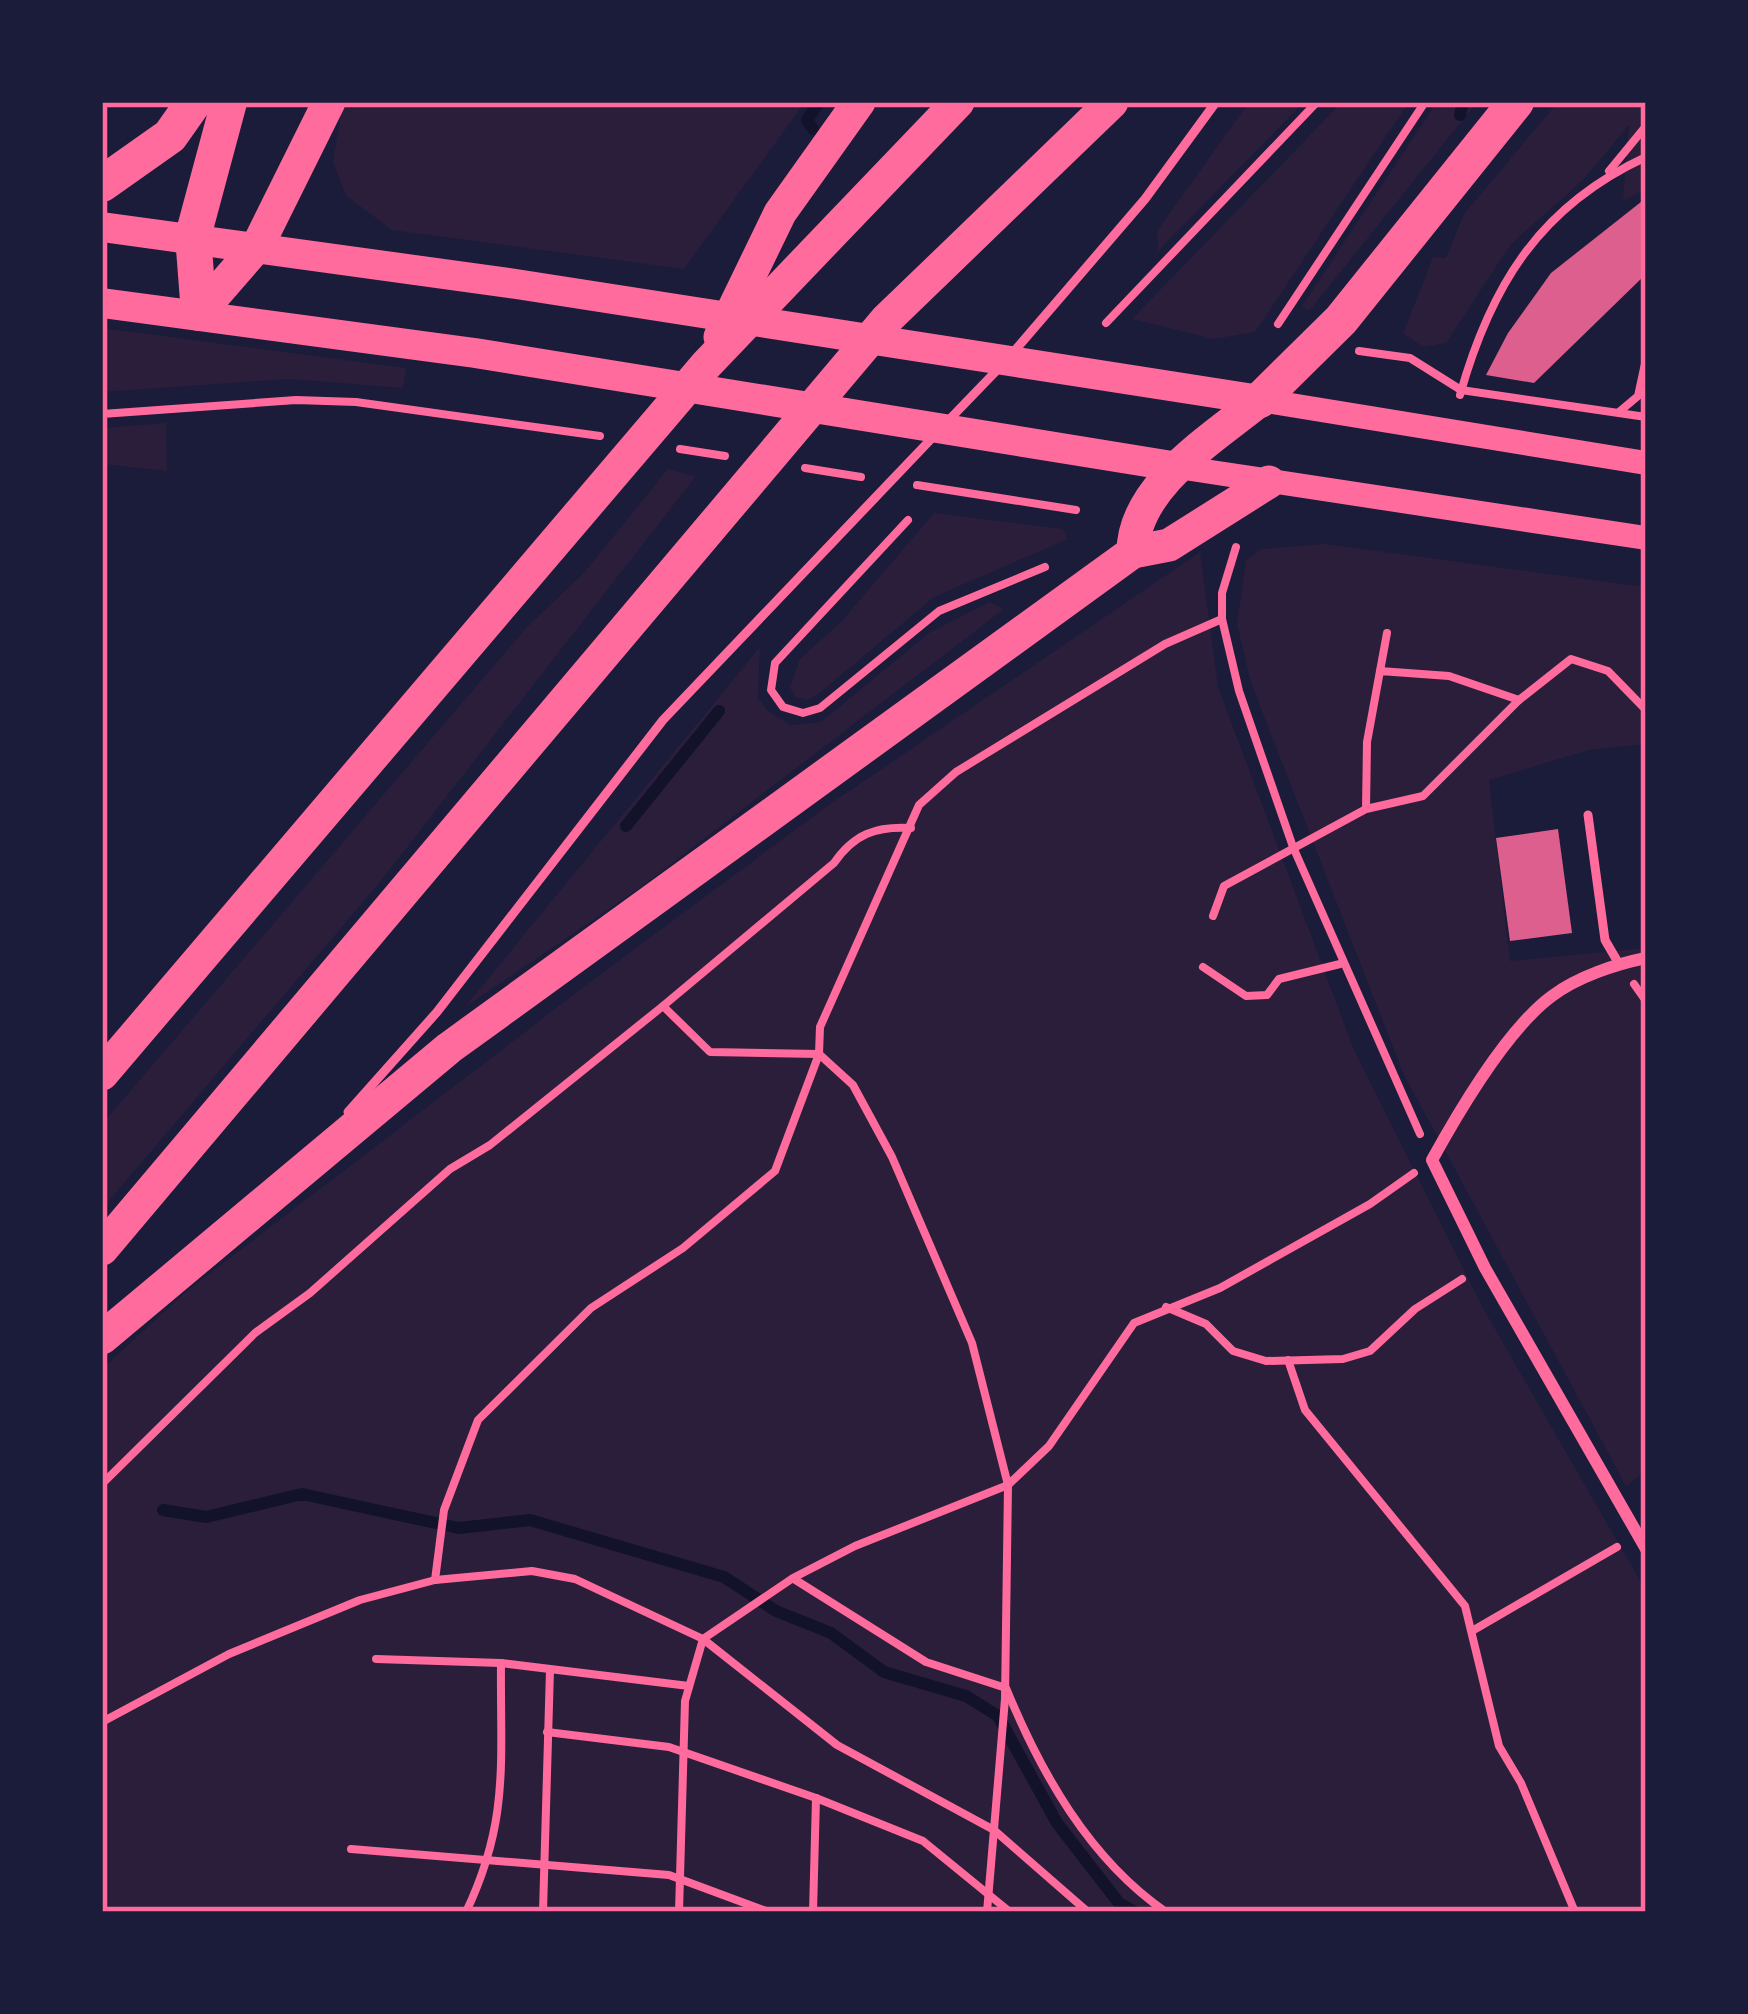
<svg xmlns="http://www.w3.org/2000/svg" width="1748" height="2014" viewBox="0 0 1748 2014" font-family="Poppins,sans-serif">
	<rect width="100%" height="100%" fill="#1b1b3a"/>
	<g fill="#2a1e3b">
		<polygon points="343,102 805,102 684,269 392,230 346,196 333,162"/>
		<polygon points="1249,102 1304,102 1158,251 1157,231"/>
		<polygon points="1342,102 1409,102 1255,332 1214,339 1132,319"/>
		<polygon points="1437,102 1477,102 1309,311 1302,306"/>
		<polygon points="1558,102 1646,102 1646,189 1623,201 1629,125 1583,180 1511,244 1446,343 1423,347 1403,333 1433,257 1446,258 1464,214"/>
		<polygon points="102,328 406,368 403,388 289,379 102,392"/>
		<polygon points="166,423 167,471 102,464 102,428"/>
		<polygon points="668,469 696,476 380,882 102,1209 102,1124 527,627 582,575"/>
		<polygon points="934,513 1063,529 1068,539 934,597 822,691 808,700 796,697 790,688 800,659 841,622"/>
		<polygon points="1325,544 1646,587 1646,744 1589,750 1489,780 1510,961 1646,948 1646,1471 1626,1486 1403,1073 1251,683 1237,624 1246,561 1261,549"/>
		<polygon points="1200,552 1218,687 1354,1050 1483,1308 1646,1591 1646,1912 102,1912 102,1369 188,1290 585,986 823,809"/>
		<polygon points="989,602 1004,609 637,890 464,1008 760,647 758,698 768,711 791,725 821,722 929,633"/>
	</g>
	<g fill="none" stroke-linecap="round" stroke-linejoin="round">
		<g stroke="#12122b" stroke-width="12">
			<polyline points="1460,115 1463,102"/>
			<polyline points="813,129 807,120 819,102"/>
			<polyline points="626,826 719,711"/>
			<polyline points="163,1510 206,1517 302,1494 459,1528 530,1520 724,1577 776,1611 831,1633 884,1672 966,1696 998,1716 1057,1823 1119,1903 1135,1912"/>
		</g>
	</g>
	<g fill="#dd5f8e">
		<polygon points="1646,198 1646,274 1534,383 1486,375 1508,333 1551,273"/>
		<polygon points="1558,829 1572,933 1510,941 1496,838"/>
	</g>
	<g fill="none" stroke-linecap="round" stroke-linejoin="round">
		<g stroke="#ff6b9d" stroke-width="8">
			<polyline points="1609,171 1646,126"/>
			<polyline points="1106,323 1317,102"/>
			<polyline points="1278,324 1425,102"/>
			<polyline points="1359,351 1410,358 1461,390 1646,417"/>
			<path d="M 1460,395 C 1491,285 1540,206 1646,157"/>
			<polyline points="1619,412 1638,396 1646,359"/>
			<polyline points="102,414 296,400 356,402 600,436"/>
			<polyline points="680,449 725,456"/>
			<polyline points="805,468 861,477"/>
			<polyline points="917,485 1076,510"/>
			<polyline points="908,520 775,663 771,690 783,707 803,713 820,708 939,611 1045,567"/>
			<polyline points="1236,547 1222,593 1222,619 1239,691 1293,847 1420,1134"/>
			<polyline points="1380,671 1387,633"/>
			<polyline points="1519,700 1571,659 1608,671 1646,710"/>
			<path d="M 911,828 C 876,826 854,834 834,863 L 663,1006 L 710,1052 L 819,1054 L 853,1085 L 892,1157 L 972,1343 L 1008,1485 L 1005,1699 L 987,1912"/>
			<polyline points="1213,916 1224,886 1366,809 1367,742 1380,671 1449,676 1519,700 1423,796 1366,809"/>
			<polyline points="1203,967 1246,996 1267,995 1279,979 1340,964"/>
			<polyline points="1634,984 1646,1001"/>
			<polyline points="1166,1307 1206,1324 1233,1351 1266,1361 1343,1359 1370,1351 1415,1309 1462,1279"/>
			<polyline points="1288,1360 1305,1410 1465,1606 1499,1746 1521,1783 1575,1912"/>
			<polyline points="102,1484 255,1333 310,1293 450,1169 490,1145 663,1006"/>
			<path d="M 794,1579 L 926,1662 L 1006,1688 C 1041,1773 1089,1859 1166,1912"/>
			<polyline points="435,1580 444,1510 478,1420 591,1308 683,1248 775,1171 819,1054 820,1027 919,805 956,772 1165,644 1222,619"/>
			<polyline points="1472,1631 1617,1547"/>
			<polyline points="376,1659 501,1663 689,1686"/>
			<polyline points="102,1722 229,1654 360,1600 435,1580 532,1571 575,1579 703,1639 837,1745 994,1830 1088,1912"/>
			<polyline points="547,1732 669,1747 816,1798 923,1841 1010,1912"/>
			<polyline points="351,1849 669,1875 769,1912"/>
			<path d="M 466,1912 C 510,1820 500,1761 501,1663"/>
			<polyline points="543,1912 550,1670"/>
			<polyline points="679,1912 685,1701 703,1639 793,1578 855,1546 1008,1485 1049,1446 1134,1323 1220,1288 1370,1204 1414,1173"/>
			<polyline points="813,1912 816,1798"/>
		</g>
		<g stroke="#ff6b9d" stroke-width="9">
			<polyline points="1011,355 1145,199 1216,102"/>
			<polyline points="945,424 1000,367"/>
			<polyline points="1588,815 1605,940 1619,964"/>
			<polyline points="348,1112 437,1012 663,720 933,437"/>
		</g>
		<path stroke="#ff6b9d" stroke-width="12" d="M 1646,958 C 1616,964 1577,977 1552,996 C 1507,1029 1459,1111 1432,1160 L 1485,1268 L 1646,1549"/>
		<g stroke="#ff6b9d" stroke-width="24">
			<polyline points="1260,400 1646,463"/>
			<polyline points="1178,467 1646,538"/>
		</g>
		<g stroke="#ff6b9d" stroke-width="30">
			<polyline points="102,227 516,284 1260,400"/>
			<polyline points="102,303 475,353 1178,467"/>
		</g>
		<g stroke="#ff6b9d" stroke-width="33">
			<polyline points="199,313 258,245 329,102"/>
			<polyline points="720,337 780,213 859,102"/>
			<path d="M 1133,552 C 1133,486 1215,437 1260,400"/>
			<polyline points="102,1074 706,365 958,102"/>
			<polyline points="102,1249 886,320 1112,102"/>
			<polyline points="102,1338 449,1048 1133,552 1169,545 1269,482"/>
		</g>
		<g stroke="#ff6b9d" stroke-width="36">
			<polyline points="102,184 170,136 194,102"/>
			<polyline points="199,313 193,236 229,102"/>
			<polyline points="1260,400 1341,320 1516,102"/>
		</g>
	</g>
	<rect width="1748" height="2014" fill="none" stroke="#1b1b3a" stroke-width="210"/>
	<rect x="105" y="105" width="1538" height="1804" fill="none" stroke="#ff6b9d" stroke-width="4.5"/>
</svg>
